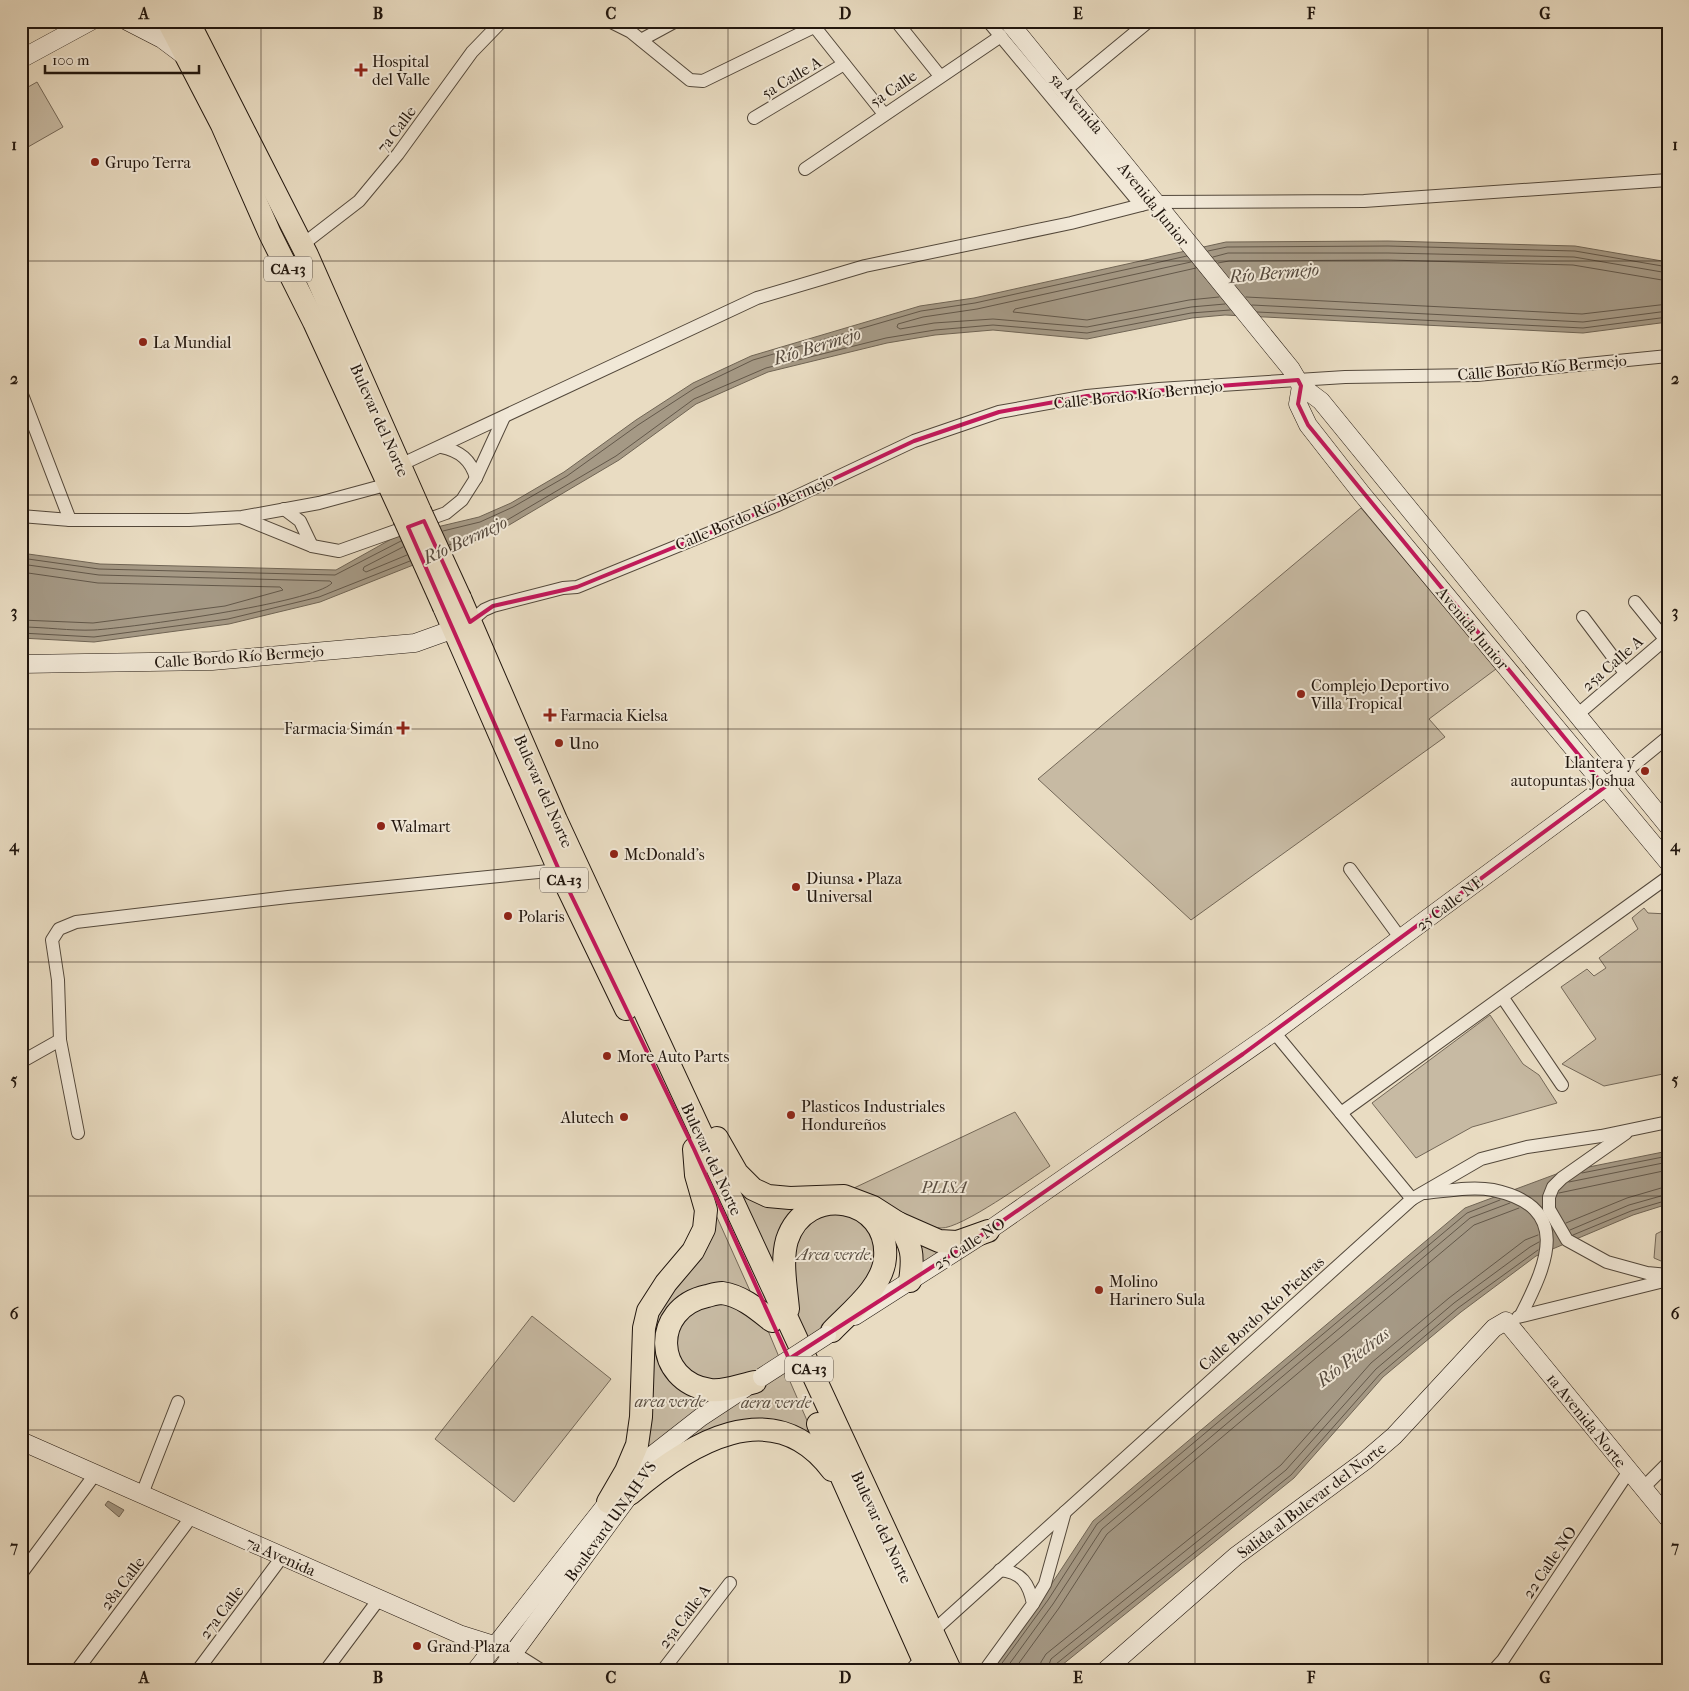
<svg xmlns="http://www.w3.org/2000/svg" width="1689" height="1691" viewBox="0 0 1689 1691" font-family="'IM FELL French Canon',serif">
	<rect width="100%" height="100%" fill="#e9dcc2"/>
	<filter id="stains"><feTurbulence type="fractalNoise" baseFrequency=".004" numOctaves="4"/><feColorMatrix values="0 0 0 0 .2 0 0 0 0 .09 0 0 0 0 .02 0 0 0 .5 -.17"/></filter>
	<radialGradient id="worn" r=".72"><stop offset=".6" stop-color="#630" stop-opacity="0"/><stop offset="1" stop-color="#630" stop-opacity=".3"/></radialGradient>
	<g fill="#c7baa3" stroke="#746858">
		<polygon points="37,82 63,127 21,151 21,91"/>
		<polygon points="1361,508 1496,669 1429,719 1445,737 1191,920 1038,779"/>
		<polygon points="1644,908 1648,913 1668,914 1668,1073 1604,1086 1562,1064 1596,1039 1561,987 1587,969 1594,976 1606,968 1599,958 1638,929 1632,918"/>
		<polygon points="1490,1015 1523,1064 1539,1075 1557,1103 1472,1127 1416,1158 1372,1103"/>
		<path d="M 1015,1112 L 1050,1166 C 1030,1179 961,1229 941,1228 C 924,1228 871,1197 854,1188 Z"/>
		<polygon points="734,1176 807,1207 783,1292"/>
		<polygon points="703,1186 755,1302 714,1289 660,1348 721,1393 643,1453 649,1329 697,1252"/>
		<path d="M 829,1207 L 866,1219 L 880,1258 L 836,1321 L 806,1339 C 788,1300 792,1270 797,1229 Z"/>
		<polygon points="1668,1228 1668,1264 1654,1258 1656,1234"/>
		<polygon points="915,1243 953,1246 916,1270"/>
		<polygon points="720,1299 764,1321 779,1357 744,1380 711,1385 675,1363 680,1318"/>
		<polygon points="532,1316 611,1379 514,1502 435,1439"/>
		<polygon points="785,1370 819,1448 801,1435 676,1447 701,1426"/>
	</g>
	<g fill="#a59985" stroke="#706555">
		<polygon points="1388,241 1575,246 1668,262 1668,322 1583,333 1225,315 1192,318 1087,339 993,330 935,335 887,343 768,372 696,404 619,460 499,531 320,602 229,624 94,642 21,638 21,553 100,564 336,570 395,537 479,517 511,503 564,472 636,420 693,383 751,356 920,306 974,298 1226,242"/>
		<polygon points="1668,1151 1668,1204 1633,1215 1536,1256 1461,1312 1383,1377 1294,1478 1062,1665 1055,1670 991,1670 1043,1597 1093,1521 1465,1208 1559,1173"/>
		<polygon points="108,1501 124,1510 119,1517 105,1505"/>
	</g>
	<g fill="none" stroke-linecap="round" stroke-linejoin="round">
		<g stroke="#63584a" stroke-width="1">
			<polyline points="1208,251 1227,247 1388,246 1575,251 1668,267"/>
			<polyline points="1213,257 1228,253 1388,253 1574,257 1668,273"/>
			<polyline points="1191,262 977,309 923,317 898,324 897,327 900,329 934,323 993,319 1087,327 1191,307 1225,304"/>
			<polyline points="1218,263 1229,261 1388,260 1573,265 1668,281"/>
			<polyline points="1196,268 1015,309 1013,312 1087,320 1189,300 1219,297"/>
			<polyline points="1246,297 1582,314 1668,304"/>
			<polyline points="1252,305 1583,322 1668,311"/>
			<polyline points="1257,312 1583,328 1668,317"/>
			<polyline points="443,531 480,522 513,507 567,476 638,425 695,388 753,360 921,311 975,303 1187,256"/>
			<polyline points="449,545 497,526 616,456 694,399 766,368 886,338 935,330 993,325 1087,333 1191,313 1230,310"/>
			<polyline points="403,547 364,567 363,570 366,572 407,555"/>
			<polyline points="21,558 99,569 335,575 401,541"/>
			<path d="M 21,564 L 99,575 L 330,581 L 332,583 C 314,603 128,628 94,630 C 70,631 45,627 21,627"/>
			<polyline points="21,572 98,583 280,587 283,590 225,606 93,623 21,620"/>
			<polyline points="21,633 94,637 228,619 319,597 410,561"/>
			<polyline points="1582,1173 1668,1156"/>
			<polyline points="1569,1182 1668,1162"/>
			<polyline points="1559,1193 1668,1170"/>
			<polyline points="1566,1223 1627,1198 1668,1186"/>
			<polyline points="1570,1230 1629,1205 1668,1194"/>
			<polyline points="1573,1235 1631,1211 1668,1200"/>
			<polyline points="997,1670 1048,1600 1097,1524 1467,1213 1500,1200"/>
			<polyline points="1005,1670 1053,1604 1102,1529 1470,1218 1510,1203"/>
			<polyline points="1014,1670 1059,1608 1107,1534 1474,1225 1519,1208"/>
			<polyline points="1040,1670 1041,1662 1046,1654 1281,1465 1371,1363 1449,1298 1525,1240 1538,1235"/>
			<polyline points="1047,1670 1051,1659 1286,1470 1376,1369 1454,1303 1530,1247 1539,1242"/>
			<polyline points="1054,1670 1056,1664 1291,1475 1380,1374 1458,1308 1538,1250"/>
		</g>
		<g stroke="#53483b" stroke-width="14">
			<g id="street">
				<polyline points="609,21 631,32 690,80 703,81 826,21"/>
				<polyline points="810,21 884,114"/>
				<polyline points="896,21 940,76"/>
				<polyline points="988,21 1141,205"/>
				<polyline points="641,40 676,21"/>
				<polyline points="1063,92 1149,21"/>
				<polyline points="754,118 844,64"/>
				<polyline points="805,169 1001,36"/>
				<polyline points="302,245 359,201 398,154 472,52 502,21"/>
				<polyline points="21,392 70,520"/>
				<path d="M 441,447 C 460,451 471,460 476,478"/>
				<polyline points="400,465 757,298 865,266 1071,223 1153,202 1364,201 1668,180"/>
				<polyline points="284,509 300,521 312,546"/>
				<polyline points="21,516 70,520 189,520 242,517 319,503 389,484"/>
				<polyline points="243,518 312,546 339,551 446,513 462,500 476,478 504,417"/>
				<polyline points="1635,602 1665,639"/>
				<polyline points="1583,617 1625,673"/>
				<polyline points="470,622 484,610 493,606 563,588 577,587 778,505 914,441 999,412 1087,396 1159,389 1345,377 1477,375 1668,356"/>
				<polyline points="1577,715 1668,637"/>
				<polyline points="1624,773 1668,737"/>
				<polyline points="1350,869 1401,939"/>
				<polyline points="1503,998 1562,1085"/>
				<polyline points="1274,1032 1412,1199"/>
				<polyline points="21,1062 60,1040"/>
				<polyline points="1341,1113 1668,877"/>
				<polyline points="78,1133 60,1040 58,980 52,940 59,929 76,922 288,897 559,870"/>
				<polyline points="1626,1133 1562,1178 1553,1187 1549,1197 1549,1209 1567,1240 1607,1262 1647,1273 1668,1275"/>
				<path d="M 1425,1193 C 1446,1191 1472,1186 1493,1190 C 1573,1207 1547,1264 1521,1315"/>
				<polyline points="1518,1317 1668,1280"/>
				<polyline points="1643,1488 1668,1463"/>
				<polyline points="142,1494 178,1402"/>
				<polyline points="21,1574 96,1473"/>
				<polyline points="1033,1604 1045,1584 1065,1512"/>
				<polyline points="931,1633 1412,1199 1481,1159 1527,1147 1601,1136 1668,1122"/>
				<polyline points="514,1653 541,1670"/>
				<polyline points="77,1670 192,1516"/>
				<polyline points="198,1670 282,1557"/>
				<polyline points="326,1670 379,1599"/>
				<polyline points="663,1670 730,1583"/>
				<polyline points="911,1670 922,1658"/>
				<path d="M 985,1670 L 1033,1604 C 1029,1584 1022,1572 1000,1570"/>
				<polyline points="1494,1670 1503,1660 1629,1471"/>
			</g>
		</g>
		<g stroke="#21160e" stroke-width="19">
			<g id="secondary">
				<polyline points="127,21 162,39 186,57"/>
				<polyline points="1008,21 1291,369 1301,386 1321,401 1668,826"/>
				<polyline points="21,59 91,21"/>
				<polyline points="1301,386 1298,404 1308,425 1362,494 1668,862"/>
				<polyline points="21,664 212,661 415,643 454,629"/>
				<polyline points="855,1316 988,1231 1274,1032 1624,773"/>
				<polyline points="21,1441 459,1634 494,1645 514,1653"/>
				<polyline points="476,1670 608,1502 646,1460 701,1417 745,1388"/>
				<polyline points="501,1670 637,1485"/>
				<polyline points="1106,1670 1236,1556 1366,1460 1394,1436 1494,1328 1506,1321 1668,1518"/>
			</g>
		</g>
		<g stroke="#21160e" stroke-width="24">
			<g id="highway">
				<polyline points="168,21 222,125 270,234 314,322 404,518"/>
				<polyline points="188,21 307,255 420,511"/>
				<polyline points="460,598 556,820 950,1670"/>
				<polyline points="444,607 559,870 626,1009"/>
				<polyline points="717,1138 737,1173 753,1189 768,1196 790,1198 844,1196 873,1207 898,1223 939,1241 957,1242 988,1231"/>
				<path d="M 898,1223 C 912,1247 914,1254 910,1281"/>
				<path d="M 788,1309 C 786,1287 781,1261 787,1240 C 806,1182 890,1197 885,1258 C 883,1287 850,1312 832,1331"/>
				<path d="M 755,1382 C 741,1385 724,1392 710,1390 C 653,1381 651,1308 707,1296 C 711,1295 717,1293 722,1293 C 742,1296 757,1309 772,1321"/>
				<polyline points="818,1424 928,1670"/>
				<path d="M 630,1494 C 687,1445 773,1390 832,1470"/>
				<polyline points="608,1502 626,1471 637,1445 641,1417 644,1328 648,1311 666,1283 693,1251 704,1229 706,1210 696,1175 694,1149"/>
			</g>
		</g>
		<use href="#street" stroke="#f1e8d7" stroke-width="12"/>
		<use href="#secondary" stroke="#f1e8d7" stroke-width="18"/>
		<use href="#highway" stroke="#e9dcc2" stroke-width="22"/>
		<g stroke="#21160e" stroke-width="19" stroke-linecap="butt">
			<polyline id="secondary-bridge" points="762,1377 827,1335"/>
		</g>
		<g stroke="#21160e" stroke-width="24" stroke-linecap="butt">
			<g id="highway-bridge">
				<polyline points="420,511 460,598"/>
				<polyline points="404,518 444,607"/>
			</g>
		</g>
		<use href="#secondary-bridge" stroke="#f1e8d7" stroke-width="18"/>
		<use href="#highway-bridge" stroke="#e9dcc2" stroke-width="22"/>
	</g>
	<path fill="none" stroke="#c2185b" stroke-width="4" stroke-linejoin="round" d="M 1298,380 L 1301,386 L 1298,404 L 1308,425 L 1605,787 L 1243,1054 L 988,1231 L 789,1359 L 694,1149 L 559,870 L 408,527 L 424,521 L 470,622 L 493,606 L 577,587 L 778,505 L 914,441 L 999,412 L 1087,396 Z"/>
	<path fill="none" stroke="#21160e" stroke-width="1" stroke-opacity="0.55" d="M 261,21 L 261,1670M 494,21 L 494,1670M 728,21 L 728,1670M 961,21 L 961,1670M 1195,21 L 1195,1670M 1428,21 L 1428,1670M 21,261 L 1668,261M 21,495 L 1668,495M 21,729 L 1668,729M 21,962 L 1668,962M 21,1196 L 1668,1196M 21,1430 L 1668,1430"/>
	<g fill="#8f2418" stroke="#f1e8d7" stroke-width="2">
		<path d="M358.5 62.5h5v5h5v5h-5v5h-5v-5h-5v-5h5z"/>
		<circle cx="95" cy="162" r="5"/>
		<circle cx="143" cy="342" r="5"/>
		<circle cx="1301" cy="694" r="5"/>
		<path d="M547.5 707.5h5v5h5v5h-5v5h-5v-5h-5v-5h5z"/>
		<path d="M400.5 720.5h5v5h5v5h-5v5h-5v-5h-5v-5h5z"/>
		<circle cx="559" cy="743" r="5"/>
		<circle cx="1645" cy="771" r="5"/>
		<circle cx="381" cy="826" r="5"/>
		<circle cx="614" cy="854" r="5"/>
		<circle cx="796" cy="887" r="5"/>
		<circle cx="508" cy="916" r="5"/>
		<circle cx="607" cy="1056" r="5"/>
		<circle cx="791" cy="1115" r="5"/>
		<circle cx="624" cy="1117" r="5"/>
		<circle cx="1099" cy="1290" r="5"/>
		<circle cx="417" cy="1646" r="5"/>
	</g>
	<g text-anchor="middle" stroke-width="4" stroke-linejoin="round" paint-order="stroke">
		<g fill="#f1e8d7" stroke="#5f554a" stroke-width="1">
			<rect x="264" y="256.5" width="48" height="25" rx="4"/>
			<rect x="540" y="867.5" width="48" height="25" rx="4"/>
			<rect x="785" y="1356.5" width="48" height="25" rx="4"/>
		</g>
		<g font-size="15" font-weight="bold" fill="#21160e">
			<text x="288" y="274">CA-13</text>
			<text x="564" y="885">CA-13</text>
			<text x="809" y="1374">CA-13</text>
		</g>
		<g font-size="16" fill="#21160e" stroke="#f1e8d7" text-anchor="start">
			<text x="372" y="67">Hospital<tspan x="372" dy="18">del Valle</tspan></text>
			<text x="105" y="168">Grupo Terra</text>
			<text x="153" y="348">La Mundial</text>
			<text x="1311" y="691">Complejo Deportivo<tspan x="1311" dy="18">Villa Tropical</tspan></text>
			<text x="560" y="721">Farmacia Kielsa</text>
			<text x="393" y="734" text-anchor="end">Farmacia Simán</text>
			<text x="569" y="749">Uno</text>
			<text x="1635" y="768" text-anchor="end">Llantera y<tspan x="1635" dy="18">autopuntas Joshua</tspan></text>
			<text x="391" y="832">Walmart</text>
			<text x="624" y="860">McDonald's</text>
			<text x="806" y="884">Diunsa • Plaza<tspan x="806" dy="18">Universal</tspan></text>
			<text x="518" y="922">Polaris</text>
			<text x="617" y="1062">More Auto Parts</text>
			<text x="801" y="1112">Plasticos Industriales<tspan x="801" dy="18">Hondureños</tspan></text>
			<text x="614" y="1123" text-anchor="end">Alutech</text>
			<text x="1109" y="1287">Molino<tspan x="1109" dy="18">Harinero Sula</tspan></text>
			<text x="427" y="1652">Grand Plaza</text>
		</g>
		<g font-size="16" fill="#21160e" stroke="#f1e8d7">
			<text transform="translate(791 77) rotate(-31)" y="6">5a Calle A</text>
			<text transform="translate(893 88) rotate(-34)" y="6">5a Calle</text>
			<text transform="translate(1077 103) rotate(50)" y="6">5a Avenida</text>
			<text transform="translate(396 129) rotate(-53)" y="6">7a Calle</text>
			<text transform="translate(1154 204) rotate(51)" y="6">Avenida Junior</text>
			<text transform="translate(1542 367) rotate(-5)" y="6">Calle Bordo Río Bermejo</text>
			<text transform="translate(1138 394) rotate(-6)" y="6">Calle Bordo Río Bermejo</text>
			<text transform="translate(380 420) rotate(66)" y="6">Bulevar del Norte</text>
			<text transform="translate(754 512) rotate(-23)" y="6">Calle Bordo Río Bermejo</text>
			<text transform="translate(1473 628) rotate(50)" y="6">Avenida Junior</text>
			<text transform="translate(239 656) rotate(-4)" y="6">Calle Bordo Río Bermejo</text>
			<text transform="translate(1612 663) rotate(-41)" y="6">25a Calle A</text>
			<text transform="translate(544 791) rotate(66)" y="6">Bulevar del Norte</text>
			<text transform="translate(1449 903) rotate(-37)" y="6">25 Calle NE</text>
			<text transform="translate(712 1159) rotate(65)" y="6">Bulevar del Norte</text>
			<text transform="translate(969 1243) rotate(-33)" y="6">25 Calle NO</text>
			<text transform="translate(1261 1313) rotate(-42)" y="6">Calle Bordo Río Piedras</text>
			<text transform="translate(1587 1420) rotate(51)" y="6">1a Avenida Norte</text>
			<text transform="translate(1311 1500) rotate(-37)" y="6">Salida al Bulevar del Norte</text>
			<text transform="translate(610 1521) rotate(-54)" y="6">Boulevard UNAH-VS</text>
			<text transform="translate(882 1527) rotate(65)" y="6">Bulevar del Norte</text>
			<text transform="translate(281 1556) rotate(24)" y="6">7a Avenida</text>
			<text transform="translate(1549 1562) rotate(-56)" y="6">22 Calle NO</text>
			<text transform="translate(122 1583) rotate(-53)" y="6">28a Calle</text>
			<text transform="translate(221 1612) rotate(-53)" y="6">27a Calle</text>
			<text transform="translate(684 1616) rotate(-53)" y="6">25a Calle A</text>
		</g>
		<g font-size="16" font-style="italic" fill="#5b4f42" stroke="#f1e8d7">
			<text x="944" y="1193">PLISA</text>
			<text x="835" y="1260">Area verde.</text>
			<text x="670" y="1407">area verde</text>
			<text x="776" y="1408">aera verde</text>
		</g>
		<g font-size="18" font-style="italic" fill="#564a3e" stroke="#f1e8d7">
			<text transform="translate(1274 273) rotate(-5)" y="6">Río Bermejo</text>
			<text transform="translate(817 346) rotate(-17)" y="6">Río Bermejo</text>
			<text transform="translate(465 540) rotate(-25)" y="6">Río Bermejo</text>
			<text transform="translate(1353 1357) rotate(-37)" y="6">Río Piedras</text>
		</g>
	</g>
	<rect width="1689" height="1691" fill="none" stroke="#e9dcc2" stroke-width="55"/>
	<path d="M45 65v8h154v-8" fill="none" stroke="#21160e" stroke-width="2.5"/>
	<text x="52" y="65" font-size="15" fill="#21160e" stroke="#f1e8d7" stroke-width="4" paint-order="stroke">100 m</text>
	<rect x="28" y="28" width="1634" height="1636" fill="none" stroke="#21160e" stroke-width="2"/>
	<g font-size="16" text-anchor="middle" font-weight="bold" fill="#21160e">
		<text x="144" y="19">A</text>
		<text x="378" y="19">B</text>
		<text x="611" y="19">C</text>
		<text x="845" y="19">D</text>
		<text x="1078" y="19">E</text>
		<text x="1311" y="19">F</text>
		<text x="1545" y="19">G</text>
		<text x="14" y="150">1</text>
		<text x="1675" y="150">1</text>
		<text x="14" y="384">2</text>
		<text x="1675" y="384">2</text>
		<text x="14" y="617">3</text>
		<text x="1675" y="617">3</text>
		<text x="14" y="851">4</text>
		<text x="1675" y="851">4</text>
		<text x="14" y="1085">5</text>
		<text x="1675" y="1085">5</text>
		<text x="14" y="1319">6</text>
		<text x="1675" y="1319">6</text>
		<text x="14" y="1552">7</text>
		<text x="1675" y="1552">7</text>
		<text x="144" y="1683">A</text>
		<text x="378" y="1683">B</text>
		<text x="611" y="1683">C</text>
		<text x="845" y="1683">D</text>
		<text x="1078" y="1683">E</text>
		<text x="1311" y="1683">F</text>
		<text x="1545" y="1683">G</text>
	</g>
	<rect width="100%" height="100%" filter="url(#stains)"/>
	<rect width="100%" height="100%" fill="url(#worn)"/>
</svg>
